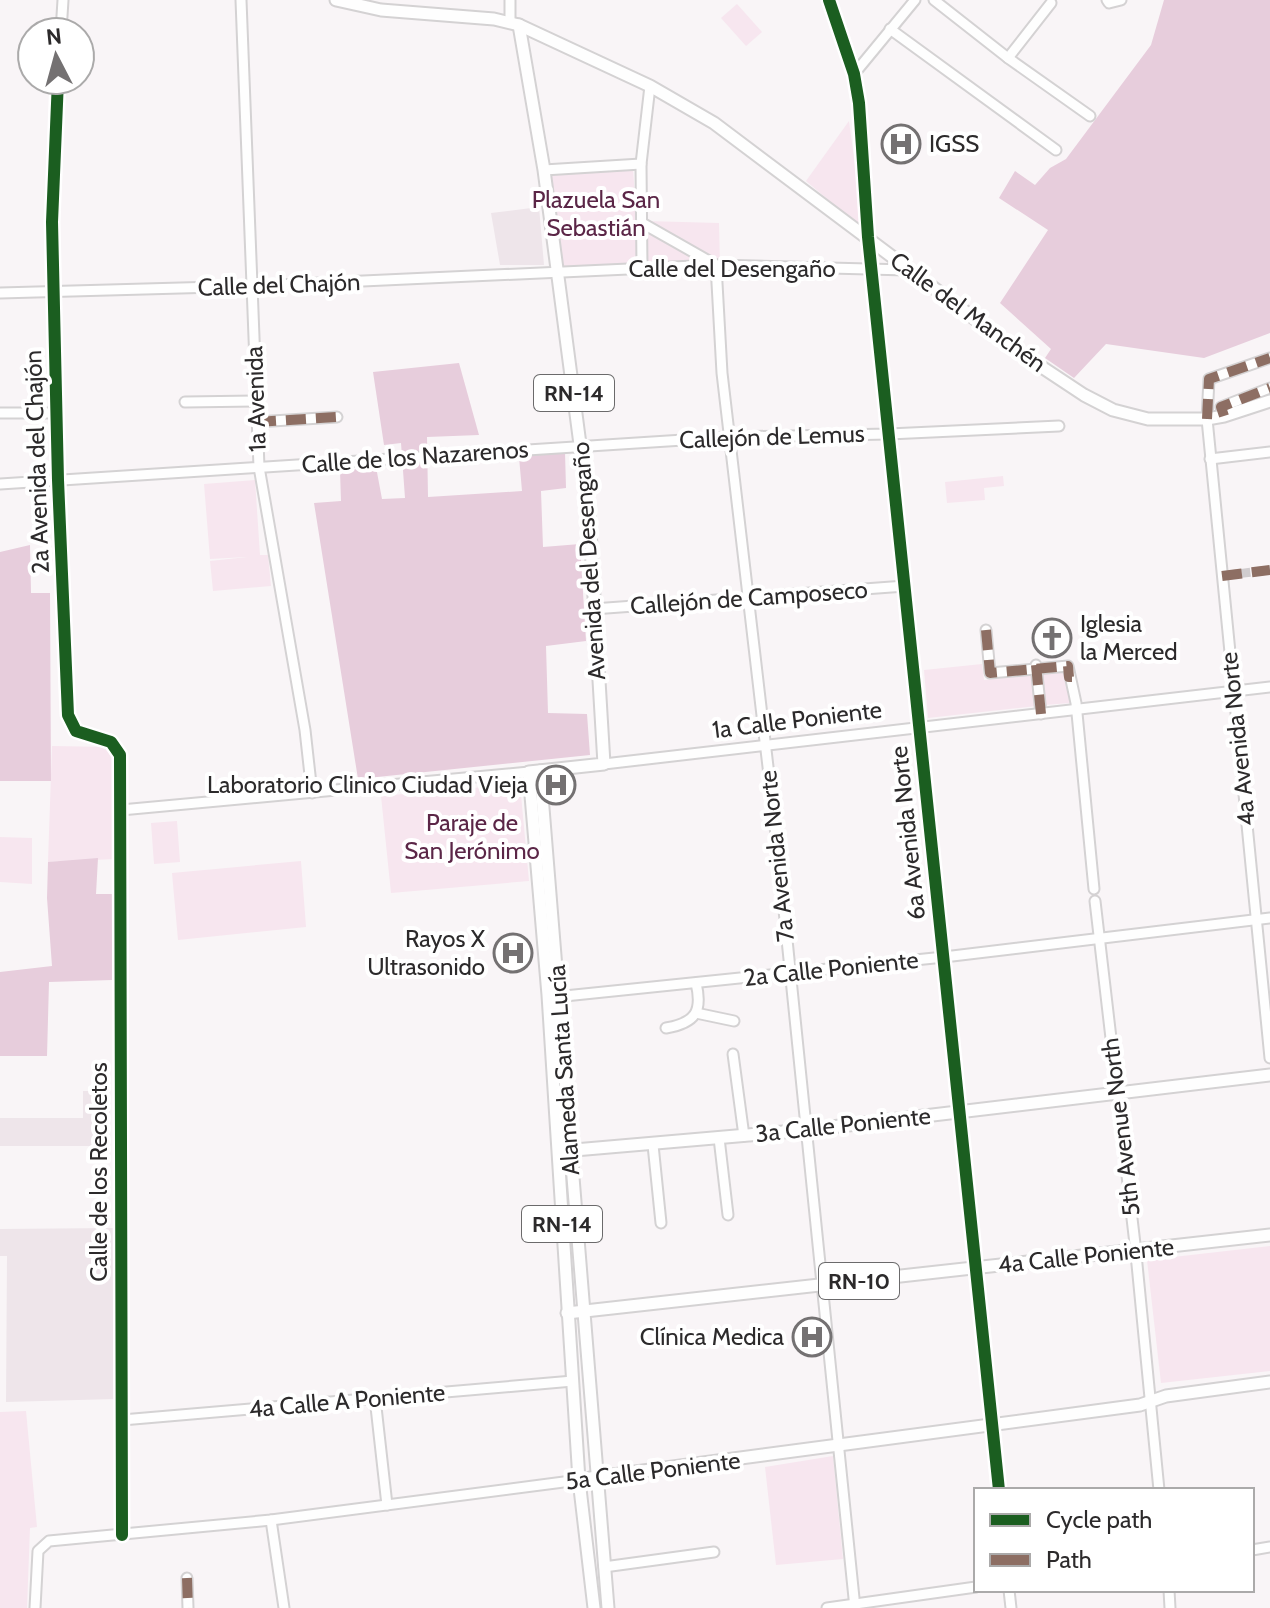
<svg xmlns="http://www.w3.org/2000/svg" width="1270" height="1608" viewBox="0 0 1270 1608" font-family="Cabin,sans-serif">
	<rect width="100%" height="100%" fill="#f9f5f7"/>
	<g fill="#eee5ea">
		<polygon points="539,207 544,265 500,265 491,213"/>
		<polygon points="83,1091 110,1091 110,1146 0,1146 0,1118 83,1118"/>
		<polygon points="113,1228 114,1399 6,1402 7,1256 0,1256 0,1229"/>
	</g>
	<g fill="#f7e6ef">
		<polygon points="737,4 762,32 746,46 721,18"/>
		<polygon points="849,121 864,230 806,181"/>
		<polygon points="633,169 640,262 562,268 549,174"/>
		<polygon points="646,221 719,223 720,265"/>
		<polygon points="645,228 707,263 645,263"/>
		<polygon points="1003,476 1004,486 984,488 985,500 947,503 945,482"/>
		<polygon points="255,480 260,555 268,555 271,586 213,591 210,561 247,557 210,559 204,484"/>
		<polygon points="982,664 984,680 1033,675 1037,706 928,718 924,670"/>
		<polygon points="1067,671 1070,703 1044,705 1041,674"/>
		<polygon points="52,746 110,747 116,754 116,859 48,862"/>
		<polygon points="520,784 529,881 391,893 381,796"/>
		<polygon points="177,821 180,862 154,864 151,823"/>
		<polygon points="0,837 32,838 32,884 0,882"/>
		<polygon points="301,861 306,927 178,940 172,873"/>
		<polygon points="1270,1246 1270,1371 1161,1383 1147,1260"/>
		<polygon points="26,1411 37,1527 30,1528 27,1608 0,1608 0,1412"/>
		<polygon points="833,1456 843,1559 776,1565 765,1467"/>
	</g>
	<g fill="#e7cddc">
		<polygon points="1164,0 1270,0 1270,333 1204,358 1106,344 1074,378 1045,358 1051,349 1000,303 1048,230 999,198 1015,171 1035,185 1050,168 1066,159 1151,45"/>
		<polygon points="459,363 479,435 427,437 428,497 522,491 519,457 565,452 566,488 541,491 543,547 580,544 586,641 546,646 548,713 587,714 590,755 358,779 314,503 341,501 340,471 376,467 382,499 405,498 401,443 384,445 373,372"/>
		<polygon points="30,545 31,593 50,593 51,781 0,781 0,552"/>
		<polygon points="98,858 96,894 114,894 112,980 49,982 47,1056 0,1056 0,972 52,966 47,898 48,862"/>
	</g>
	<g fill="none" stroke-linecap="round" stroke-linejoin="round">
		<polyline stroke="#d0ccce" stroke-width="9" stroke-dasharray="9 4.5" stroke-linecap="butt" points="1228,575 1270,570"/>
		<g stroke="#d4d2d3" stroke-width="13">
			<g id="minor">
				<polyline points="241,0 259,467 305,730 312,793"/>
				<polyline points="510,0 510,23"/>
				<polyline points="829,0 854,74 859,103 868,237 999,1490"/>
				<polyline points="934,0 1008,58 1090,116"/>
				<polyline points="1107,0 1109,3 1121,0"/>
				<polyline points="890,29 1056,150"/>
				<polyline points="61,32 63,0"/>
				<polyline points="1008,58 1051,3"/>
				<polyline points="854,74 915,0"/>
				<polyline points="58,80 52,222 58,480 68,715 76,731 111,742 120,755 122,1535"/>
				<polyline points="544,170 641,164"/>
				<polyline points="642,223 716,265 722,373 779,861 855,1608"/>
				<polyline points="642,268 641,164 650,86"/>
				<polyline points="0,293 253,286 716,265 907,270"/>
				<polyline points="1270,358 1209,379 1207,419 1270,1058"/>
				<polyline points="185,402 255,401"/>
				<polyline points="0,413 58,413"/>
				<polyline points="1224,416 1221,407 1270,388"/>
				<polyline points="256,422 337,417"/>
				<polyline points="1210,459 1270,452"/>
				<polyline points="0,484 730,437 889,434 1059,426"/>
				<polyline points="593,609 905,586"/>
				<polyline points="986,630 990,673 1068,666 1076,703 1094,889"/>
				<polyline points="1036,665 1041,714"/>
				<polyline points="604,764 1270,687"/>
				<polyline points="121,810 529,772"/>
				<polyline points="1095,901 1135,1244 1159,1490"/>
				<polyline points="555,997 944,957 1270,918"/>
				<polyline points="696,1013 734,1021"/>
				<path d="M 666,1028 C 695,1023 703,1012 696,983"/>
				<polyline points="733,1054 744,1136"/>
				<polyline points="719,1138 728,1215"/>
				<polyline points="653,1145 661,1223"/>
				<polyline points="375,1398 387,1505"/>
				<polyline points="122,1420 573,1381"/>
				<polyline points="271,1520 284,1608"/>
				<polyline points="1252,1550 1270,1547"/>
				<polyline points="604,1567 714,1552"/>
				<polyline points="187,1578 188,1608"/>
				<polyline points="1009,1590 1011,1608"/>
				<polyline points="1169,1590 1170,1608"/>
				<polyline points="35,1608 38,1551 49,1541 271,1520 579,1480"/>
				<polyline points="827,1608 976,1587"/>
			</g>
		</g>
		<g stroke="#d4d2d3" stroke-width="15">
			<g id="major">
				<polyline points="336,0 381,10 494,19 519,25 650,86 714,123 1019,352 1084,395 1113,410 1148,419 1207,419 1224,416 1270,401"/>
				<polyline points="519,25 544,170 589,513 604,764 529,772 548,995 579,1480 594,1608"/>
				<polyline points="540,771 608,1608"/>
				<polyline points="563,1151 806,1130 1270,1075"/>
				<polyline points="567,1313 1270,1235"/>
				<polyline points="590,1478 1140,1405 1166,1396 1270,1382"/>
			</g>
		</g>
		<use href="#minor" stroke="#fefefe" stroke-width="9"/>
		<use href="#major" stroke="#fefefe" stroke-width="11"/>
		<g stroke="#8d6e63" stroke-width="10" stroke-dasharray="20 10" stroke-linecap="butt">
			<polyline points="1224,416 1221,407 1270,388"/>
			<polyline points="1207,419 1209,379 1270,358"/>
			<polyline points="256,422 337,417"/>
			<polyline points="1222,576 1270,570"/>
			<polyline points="986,630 990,673 1068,666 1069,677 1072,677"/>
			<polyline points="1036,665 1041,714"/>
			<polyline points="187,1578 188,1608"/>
		</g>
		<g stroke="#fff" stroke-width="17">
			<g id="cycleway">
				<polyline points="829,0 854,74 859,103 868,237 999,1490"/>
				<polyline points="58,80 52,222 58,480 68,715 76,731 111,742 120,755 122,1535"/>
			</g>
		</g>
		<use href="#cycleway" stroke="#1b5e20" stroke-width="12"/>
	</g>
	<defs>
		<g id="hospital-ring" transform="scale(2)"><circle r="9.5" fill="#fff" stroke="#747172" stroke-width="1.5"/><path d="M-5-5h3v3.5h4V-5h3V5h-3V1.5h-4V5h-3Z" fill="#747172"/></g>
		<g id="church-ring" transform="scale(2)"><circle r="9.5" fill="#fff" stroke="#747172" stroke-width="1.5"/><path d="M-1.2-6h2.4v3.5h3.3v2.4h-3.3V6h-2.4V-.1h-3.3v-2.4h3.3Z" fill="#747172"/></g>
	</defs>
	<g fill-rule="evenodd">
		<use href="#hospital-ring" x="901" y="144"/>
		<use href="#church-ring" x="1052" y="638"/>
		<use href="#hospital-ring" x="556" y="785"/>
		<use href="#hospital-ring" x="513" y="953"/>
		<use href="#hospital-ring" x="812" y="1337"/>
	</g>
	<g text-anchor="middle" stroke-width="8" stroke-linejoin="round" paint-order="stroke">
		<g fill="#fff" stroke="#6b6a6b" stroke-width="2">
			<rect x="534" y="375" width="80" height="36" rx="6"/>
			<rect x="522" y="1206" width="80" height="36" rx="6"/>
			<rect x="819" y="1263" width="80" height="36" rx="6"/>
		</g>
		<g font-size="22" font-weight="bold" fill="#2c2a2b">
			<text x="574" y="401">RN-14</text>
			<text x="562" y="1232">RN-14</text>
			<text x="859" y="1289">RN-10</text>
		</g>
		<g font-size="24" fill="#2c2a2b" stroke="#fff" text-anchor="end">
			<text x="929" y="152" text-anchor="start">IGSS</text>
			<text x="1080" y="632" text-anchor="start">Iglesia<tspan x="1080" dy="28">la Merced</tspan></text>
			<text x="528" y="793">Laboratorio Clinico Ciudad Vieja</text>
			<text x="485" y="947">Rayos X<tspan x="485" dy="28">Ultrasonido</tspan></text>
			<text x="784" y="1345">Clínica Medica</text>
		</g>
		<g font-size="24" fill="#5b2647" stroke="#fff">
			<text x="596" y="208">Plazuela San<tspan x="596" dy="28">Sebastián</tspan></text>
			<text x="472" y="831">Paraje de<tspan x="472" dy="28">San Jerónimo</tspan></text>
		</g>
		<g font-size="24" fill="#2c2a2b" stroke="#fff">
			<text x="732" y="277">Calle del Desengaño</text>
			<text transform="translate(279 285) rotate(-2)" y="8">Calle del Chajón</text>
			<text transform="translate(968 312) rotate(36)" y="8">Calle del Manchén</text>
			<text transform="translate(256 399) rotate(-92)" y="8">1a Avenida</text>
			<text transform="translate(772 437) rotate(-2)" y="8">Callejón de Lemus</text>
			<text transform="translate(415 457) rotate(-4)" y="8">Calle de los Nazarenos</text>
			<text transform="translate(37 462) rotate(-92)" y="8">2a Avenida del Chajón</text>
			<text transform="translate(589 561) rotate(-94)" y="8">Avenida del Desengaño</text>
			<text transform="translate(749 598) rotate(-4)" y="8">Callejón de Camposeco</text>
			<text transform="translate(797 720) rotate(-7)" y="8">1a Calle Poniente</text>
			<text transform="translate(1238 739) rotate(-96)" y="8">4a Avenida Norte</text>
			<text transform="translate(908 833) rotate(-96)" y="8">6a Avenida Norte</text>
			<text transform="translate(777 856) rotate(-96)" y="8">7a Avenida Norte</text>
			<text transform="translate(831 969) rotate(-6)" y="8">2a Calle Poniente</text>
			<text transform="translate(564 1070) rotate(-94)" y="8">Alameda Santa Lucía</text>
			<text transform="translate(843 1125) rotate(-6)" y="8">3a Calle Poniente</text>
			<text transform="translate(1121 1127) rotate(-97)" y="8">5th Avenue North</text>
			<text transform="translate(99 1172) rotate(-90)" y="8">Calle de los Recoletos</text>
			<text transform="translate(1086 1256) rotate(-6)" y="8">4a Calle Poniente</text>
			<text transform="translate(347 1401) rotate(-5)" y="8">4a Calle A Poniente</text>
			<text transform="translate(653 1471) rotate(-7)" y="8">5a Calle Poniente</text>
		</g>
	</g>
	<rect x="974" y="1488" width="280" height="104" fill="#ffffff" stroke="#abaaaa" stroke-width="2"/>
	<rect x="990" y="1514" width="40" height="12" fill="#1b5e20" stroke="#abaaaa" stroke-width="2"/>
	<text x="1046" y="1528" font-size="24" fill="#2c2a2b">Cycle path</text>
	<rect x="990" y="1554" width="40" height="12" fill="#8d6e63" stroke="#abaaaa" stroke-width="2"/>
	<text x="1046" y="1568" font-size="24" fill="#2c2a2b">Path</text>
	<g transform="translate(56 56) rotate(354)"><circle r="38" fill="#ffffff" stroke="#abaaaa" stroke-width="2"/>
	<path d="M0-6L14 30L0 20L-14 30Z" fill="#747172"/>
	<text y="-12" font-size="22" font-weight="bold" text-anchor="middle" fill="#2c2a2b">N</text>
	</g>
</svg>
